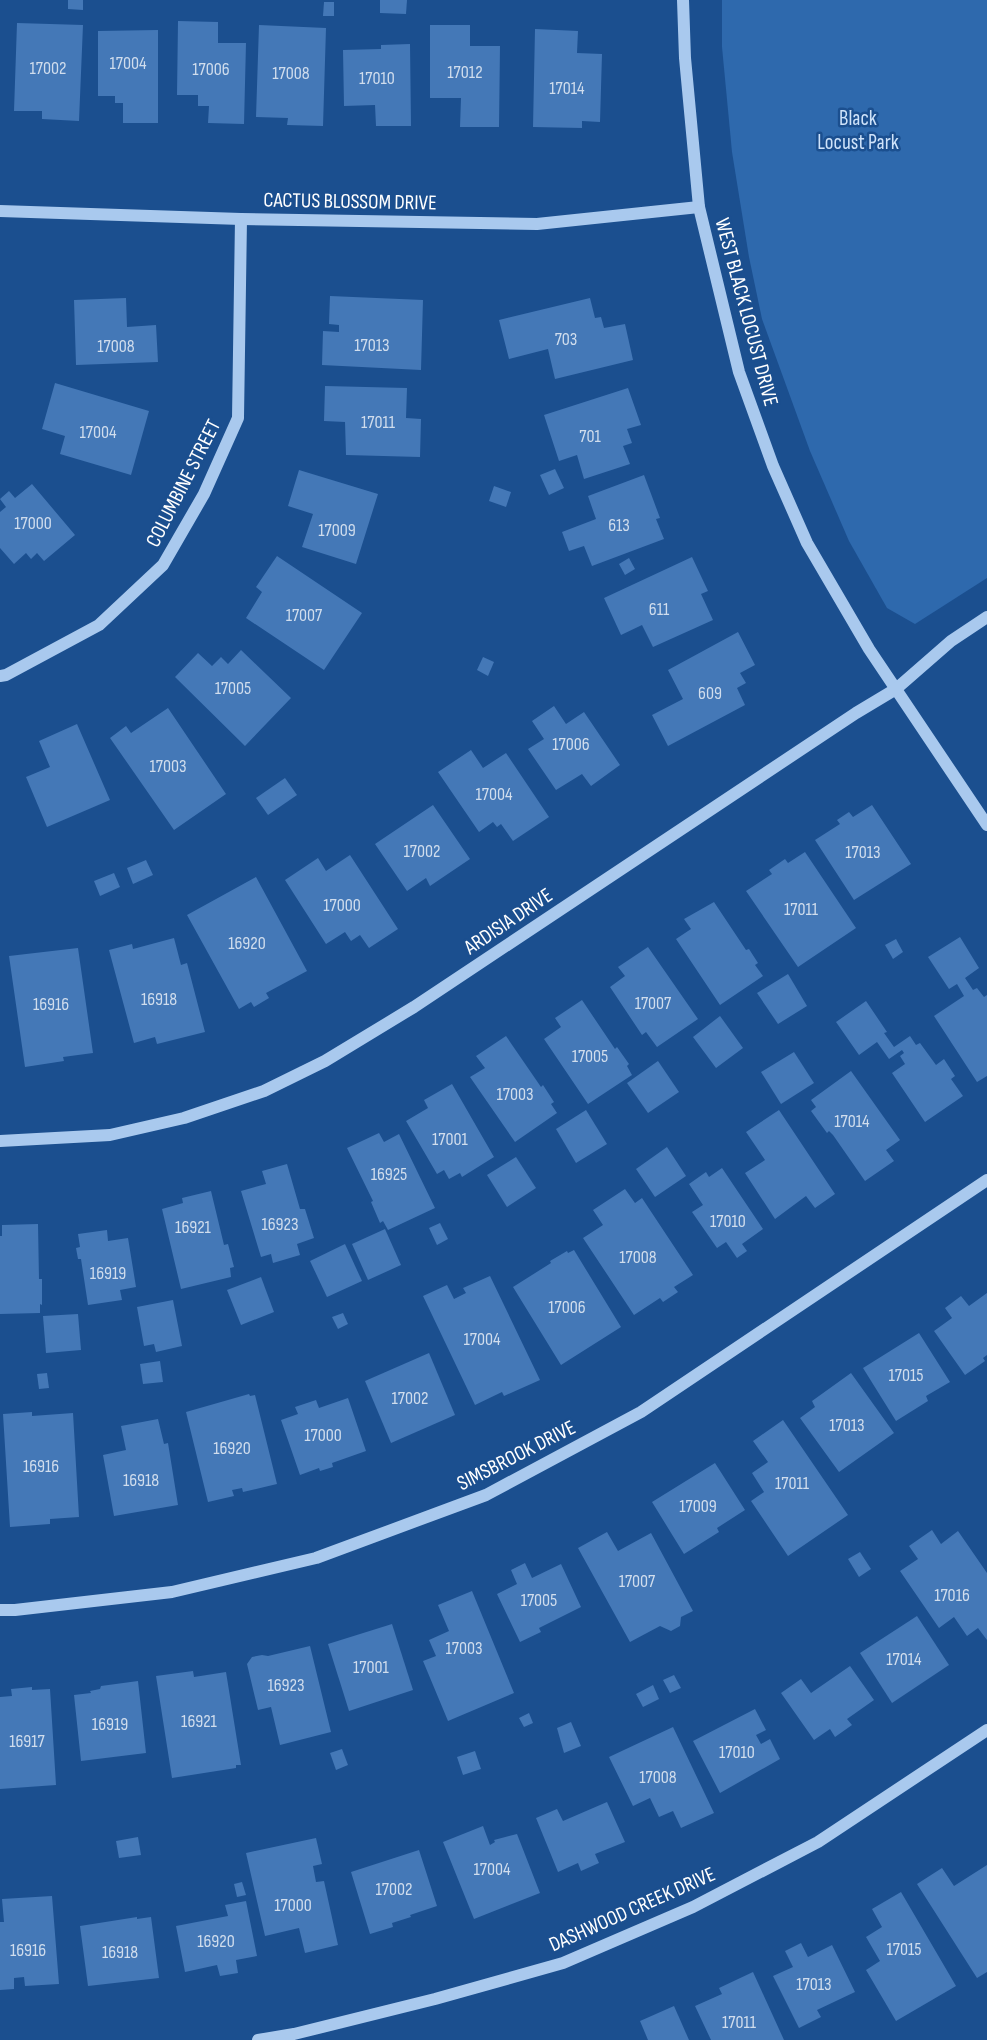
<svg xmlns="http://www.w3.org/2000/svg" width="987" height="2040" viewBox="0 0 987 2040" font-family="'Sofia Sans Condensed',sans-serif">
	<rect width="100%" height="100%" fill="#1b4f8f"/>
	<polygon fill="#2e69ad" points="722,0 987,0 987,578 915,624 887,608 849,541 810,451 762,319 749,257 732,152 722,47"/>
	<g fill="#4478b7">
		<polygon points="68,0 83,0 83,10 68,9"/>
		<polygon points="380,0 407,0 406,14 380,13"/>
		<polygon points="324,2 334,2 334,16 323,16"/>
		<polygon points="178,21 218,22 218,43 246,43 244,124 208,123 209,106 198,106 198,95 177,95"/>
		<polygon points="17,23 83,25 79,121 42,119 42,111 14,111"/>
		<polygon points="259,25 326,28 323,126 287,125 288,118 256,117"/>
		<polygon points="430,25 470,25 470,46 500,46 499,127 460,127 461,98 430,98"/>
		<polygon points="535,29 578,31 577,53 602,54 600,122 582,121 582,128 533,127"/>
		<polygon points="158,30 158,123 123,123 123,103 115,103 115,96 98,96 98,31"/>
		<polygon points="410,44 411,126 376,126 375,105 344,106 343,50 381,49 381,45"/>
		<polygon points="330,296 423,300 421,370 322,365 323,331 339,332 339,325 329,324"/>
		<polygon points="126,298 127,327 156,325 158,362 76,365 74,300"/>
		<polygon points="590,298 595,318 601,317 604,328 625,324 633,360 555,379 548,349 509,359 499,320"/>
		<polygon points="55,383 149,411 131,475 60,454 65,436 42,429"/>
		<polygon points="325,386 407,388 406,418 421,419 420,457 346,455 345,422 324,421"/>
		<polygon points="628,388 641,425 627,429 632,443 623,446 630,464 584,479 577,455 559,461 544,415"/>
		<polygon points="555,469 564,488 549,495 540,475"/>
		<polygon points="299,470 378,494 356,564 302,547 313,514 288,506"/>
		<polygon points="644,475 660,518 656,519 664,539 592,566 584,546 569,551 562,532 596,519 588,496"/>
		<polygon points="32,484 75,535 44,561 37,553 31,559 26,553 14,564 0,548 0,512 6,507 0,499 9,491 15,498"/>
		<polygon points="494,486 511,492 506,507 489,501"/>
		<polygon points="277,556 362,613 324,670 246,618 262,592 256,587"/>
		<polygon points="692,557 708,591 701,594 713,620 653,647 642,625 621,635 604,598"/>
		<polygon points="629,558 635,569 625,575 619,564"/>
		<polygon points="738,632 755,665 740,673 746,683 737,688 745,705 668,746 652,715 683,699 668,670"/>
		<polygon points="241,650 291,698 245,746 175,677 198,653 212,666 221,657 228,664"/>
		<polygon points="483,657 494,662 488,676 477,670"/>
		<polygon points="554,706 566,724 584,712 620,765 591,786 582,774 556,790 528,749 544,739 532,721"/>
		<polygon points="168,708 226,794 174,830 110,738 126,726 131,733"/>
		<polygon points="77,724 110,800 47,827 26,777 50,767 39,741"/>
		<polygon points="471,750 483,768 506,753 549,817 513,841 501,824 497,827 493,822 479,832 438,772"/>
		<polygon points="285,778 297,795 268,815 256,798"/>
		<polygon points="433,805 470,859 430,886 426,878 407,891 375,844"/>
		<polygon points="872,805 911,864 854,900 815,840 840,824 837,820 849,812 853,817"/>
		<polygon points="805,852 856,928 798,967 746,891 772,874 769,870 785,859 788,863"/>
		<polygon points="350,855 398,929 369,948 360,935 351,941 345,932 326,944 285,880 318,858 326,871"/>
		<polygon points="146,860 153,875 133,884 127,868"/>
		<polygon points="114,873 120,887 100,896 94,881"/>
		<polygon points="256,877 307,971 266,993 269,998 254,1007 251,1002 239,1009 187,915"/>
		<polygon points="714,902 746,950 749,949 758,963 755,965 763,976 720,1005 676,939 691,929 684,919"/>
		<polygon points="960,937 979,968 965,978 973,990 977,988 984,997 987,995 987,1076 977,1082 934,1016 964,996 957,984 949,989 928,957"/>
		<polygon points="174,938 181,965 187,963 205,1032 157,1044 155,1037 134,1043 109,950 132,944 133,949"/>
		<polygon points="896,939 903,952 893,959 885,945"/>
		<polygon points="648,947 698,1019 657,1047 646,1032 642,1035 610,987 625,976 618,967"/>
		<polygon points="78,948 93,1053 63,1057 64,1061 25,1067 9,956"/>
		<polygon points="788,974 807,1006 778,1024 757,993"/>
		<polygon points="582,1000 615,1049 617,1047 629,1064 627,1066 632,1075 588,1104 544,1039 561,1027 555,1018"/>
		<polygon points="866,1001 887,1032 884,1033 894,1047 910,1036 916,1045 920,1043 936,1065 944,1059 955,1076 951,1079 963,1096 925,1122 892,1073 905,1064 900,1056 904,1053 902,1050 889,1059 877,1042 859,1055 836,1022"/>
		<polygon points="720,1016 743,1048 716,1068 693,1037"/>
		<polygon points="506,1036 541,1087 543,1085 554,1102 551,1104 557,1113 515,1142 470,1077 485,1068 476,1056"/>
		<polygon points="794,1052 814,1083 781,1104 761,1072"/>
		<polygon points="658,1061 679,1092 648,1113 627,1083"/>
		<polygon points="851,1071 900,1140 886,1150 894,1161 865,1181 833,1135 829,1131 827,1133 811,1111 816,1107 811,1100"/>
		<polygon points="452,1084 494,1157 462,1177 460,1173 449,1179 444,1170 437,1174 406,1121 428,1108 424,1100"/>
		<polygon points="586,1110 607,1144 576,1163 556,1129"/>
		<polygon points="779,1110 835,1194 815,1208 806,1196 775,1219 745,1173 765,1160 746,1132"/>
		<polygon points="379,1133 384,1142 399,1134 435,1208 388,1230 383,1221 380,1223 371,1202 373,1201 347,1148"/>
		<polygon points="667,1147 686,1176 655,1197 636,1169"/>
		<polygon points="516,1157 536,1188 507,1207 487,1175"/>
		<polygon points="287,1164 300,1209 305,1209 314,1238 297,1244 300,1255 273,1263 271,1254 261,1257 241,1191 266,1184 262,1171"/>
		<polygon points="722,1168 763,1229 742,1244 747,1251 737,1258 726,1242 717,1248 692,1212 703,1205 689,1184 706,1172 709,1177"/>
		<polygon points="625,1189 635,1203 642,1198 693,1275 674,1287 678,1292 663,1302 660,1298 634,1315 583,1238 603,1225 593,1210"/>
		<polygon points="211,1191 224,1245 228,1244 234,1267 230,1268 231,1277 181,1289 162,1209 183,1203 182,1198"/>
		<polygon points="440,1223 448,1239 437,1245 429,1228"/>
		<polygon points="38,1224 39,1279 42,1279 42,1305 40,1304 40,1313 0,1314 0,1236 2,1236 2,1225"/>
		<polygon points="385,1229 401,1265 368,1280 352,1244"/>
		<polygon points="107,1230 108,1241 128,1238 136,1287 120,1290 122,1300 88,1305 81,1259 78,1259 76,1248 80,1247 78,1234"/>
		<polygon points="345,1244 362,1281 327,1297 310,1261"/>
		<polygon points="574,1250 621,1327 561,1365 513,1287 551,1263 550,1261 567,1251 568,1253"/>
		<polygon points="490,1276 540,1380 504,1396 502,1392 475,1405 423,1296 447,1285 454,1299 466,1293 463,1288"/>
		<polygon points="261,1277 274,1312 241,1325 227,1290"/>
		<polygon points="987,1293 987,1355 983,1358 985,1361 965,1375 934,1331 952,1318 945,1308 961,1296 969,1306"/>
		<polygon points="173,1300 182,1346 156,1352 154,1344 144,1346 137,1307"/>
		<polygon points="343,1313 348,1324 338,1329 332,1317"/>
		<polygon points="78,1314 81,1350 46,1353 43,1316"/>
		<polygon points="919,1333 950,1382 926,1396 928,1401 896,1421 863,1368"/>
		<polygon points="429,1353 455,1415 391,1443 365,1381"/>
		<polygon points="160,1361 163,1382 143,1384 140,1364"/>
		<polygon points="47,1373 49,1388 39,1389 37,1374"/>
		<polygon points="851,1373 894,1433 839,1472 800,1418 815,1407 812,1401"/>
		<polygon points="249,1394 250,1396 255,1395 277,1484 243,1492 242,1488 232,1490 234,1496 208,1502 186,1412"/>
		<polygon points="348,1398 366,1451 332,1463 333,1467 320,1471 319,1468 300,1475 281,1420 298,1414 295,1407 316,1400 319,1408"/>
		<polygon points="32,1412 32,1416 73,1413 79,1517 50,1519 50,1524 10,1527 3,1414"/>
		<polygon points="158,1419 164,1444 168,1443 178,1505 114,1516 103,1455 126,1450 121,1426"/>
		<polygon points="783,1420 848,1515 788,1556 751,1501 764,1492 752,1473 768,1462 753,1441"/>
		<polygon points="715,1463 745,1510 717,1528 719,1532 684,1554 652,1502"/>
		<polygon points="932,1530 941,1544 958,1531 987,1573 987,1640 978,1628 967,1636 954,1617 939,1628 900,1571 918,1559 909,1546"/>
		<polygon points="607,1532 618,1551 651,1533 693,1611 681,1617 680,1626 671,1631 660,1626 630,1642 578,1548"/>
		<polygon points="860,1552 871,1569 859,1577 848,1559"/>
		<polygon points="525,1563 532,1578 561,1564 581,1607 539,1628 541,1632 520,1642 497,1594 517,1584 511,1570"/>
		<polygon points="472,1591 514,1693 448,1721 423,1661 436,1656 429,1640 449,1631 438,1605"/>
		<polygon points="917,1616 949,1665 892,1703 860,1653"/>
		<polygon points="392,1624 413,1690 349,1711 328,1644"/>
		<polygon points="310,1646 331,1732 280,1745 271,1707 258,1710 247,1664 252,1657 262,1655 268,1656"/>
		<polygon points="850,1666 874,1700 847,1719 852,1725 835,1737 830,1729 814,1740 781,1693 801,1679 811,1693"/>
		<polygon points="193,1671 194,1677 226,1672 241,1765 236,1765 236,1768 172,1778 156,1676"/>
		<polygon points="674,1675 681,1688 670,1693 663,1680"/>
		<polygon points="138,1681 146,1753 81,1761 74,1695 91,1693 90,1691 100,1689 101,1686"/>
		<polygon points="653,1685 659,1699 643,1707 636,1694"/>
		<polygon points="32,1687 32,1690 50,1689 56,1785 0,1789 0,1697 12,1696 11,1689"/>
		<polygon points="755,1709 766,1730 756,1735 761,1744 770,1739 780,1759 720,1793 693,1741"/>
		<polygon points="529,1713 533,1723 524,1727 519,1718"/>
		<polygon points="571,1722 581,1746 564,1753 557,1728"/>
		<polygon points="673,1727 714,1813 681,1828 673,1811 659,1817 650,1798 633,1806 609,1757"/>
		<polygon points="342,1749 348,1765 336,1770 330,1753"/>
		<polygon points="475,1751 481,1769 463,1775 457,1757"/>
		<polygon points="607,1802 625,1842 595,1854 599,1863 581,1871 578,1863 558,1872 536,1818 557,1809 563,1821"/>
		<polygon points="483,1826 490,1845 495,1842 494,1840 517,1834 540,1893 474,1919 443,1842"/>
		<polygon points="138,1837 141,1855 119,1858 116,1841"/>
		<polygon points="316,1838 322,1864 313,1866 316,1882 324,1881 338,1945 305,1953 299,1928 265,1936 246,1853"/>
		<polygon points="419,1850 437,1906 410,1915 411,1917 392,1923 393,1927 370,1934 351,1872"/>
		<polygon points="987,1865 987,1972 977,1978 917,1884 942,1868 954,1886"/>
		<polygon points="242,1882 246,1895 237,1897 234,1884"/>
		<polygon points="901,1892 956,1986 896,2021 866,1970 880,1961 866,1937 882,1927 872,1909"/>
		<polygon points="52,1896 59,1984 25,1986 24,1977 14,1978 14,1989 0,1990 0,1922 4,1922 2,1899"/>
		<polygon points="246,1901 257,1956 236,1960 238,1973 220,1976 217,1965 185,1972 176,1926 228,1916 225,1905"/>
		<polygon points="137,1917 137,1919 151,1917 159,1978 88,1986 80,1926"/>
		<polygon points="801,1943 808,1957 832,1945 855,1992 817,2010 821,2017 799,2028 773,1976 793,1967 785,1951"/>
		<polygon points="753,1972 784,2040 711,2040 695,2006 722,1994 719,1988"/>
		<polygon points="674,2006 689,2040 648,2040 640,2021"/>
	</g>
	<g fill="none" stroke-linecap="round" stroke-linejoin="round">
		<g stroke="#a9c9ee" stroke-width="12">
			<polyline points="683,0 685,58 699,207 739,372 773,466 807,543 869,649 987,825"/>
			<polyline points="0,211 241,219 537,224 699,207"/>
			<polyline points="0,676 6,675 99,625 163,565 204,494 238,418 241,219"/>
			<polyline points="0,1141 110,1135 184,1118 264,1091 325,1061 414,1007 856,713 896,689 951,641 987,617"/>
			<polyline points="0,1610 15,1610 172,1592 316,1558 486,1495 641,1412 987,1180"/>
			<polyline points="258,2040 294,2034 435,1999 563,1963 693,1907 818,1842 987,1730"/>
		</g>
	</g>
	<g text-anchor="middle" stroke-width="5" stroke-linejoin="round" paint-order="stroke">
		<g font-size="18" fill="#d0dded">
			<text x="128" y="69">17004</text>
			<text x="48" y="74">17002</text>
			<text x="211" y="75">17006</text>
			<text x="465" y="78">17012</text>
			<text x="291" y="79">17008</text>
			<text x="377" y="84">17010</text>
			<text x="567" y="94">17014</text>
			<text x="566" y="345">703</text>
			<text x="372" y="351">17013</text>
			<text x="116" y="352">17008</text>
			<text x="378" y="428">17011</text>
			<text x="98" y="438">17004</text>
			<text x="590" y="442">701</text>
			<text x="33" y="529">17000</text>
			<text x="619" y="531">613</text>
			<text x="337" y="536">17009</text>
			<text x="659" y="615">611</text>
			<text x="304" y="621">17007</text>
			<text x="233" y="694">17005</text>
			<text x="710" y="699">609</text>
			<text x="571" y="750">17006</text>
			<text x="168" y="772">17003</text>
			<text x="494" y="800">17004</text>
			<text x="422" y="857">17002</text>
			<text x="863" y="858">17013</text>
			<text x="342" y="911">17000</text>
			<text x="801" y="915">17011</text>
			<text x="247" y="949">16920</text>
			<text x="159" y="1005">16918</text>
			<text x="653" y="1009">17007</text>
			<text x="51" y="1010">16916</text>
			<text x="590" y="1062">17005</text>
			<text x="515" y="1100">17003</text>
			<text x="852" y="1127">17014</text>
			<text x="450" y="1145">17001</text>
			<text x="389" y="1180">16925</text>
			<text x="728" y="1227">17010</text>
			<text x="280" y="1230">16923</text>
			<text x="193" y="1233">16921</text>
			<text x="638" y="1263">17008</text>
			<text x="108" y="1279">16919</text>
			<text x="567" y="1313">17006</text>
			<text x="482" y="1345">17004</text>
			<text x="906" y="1381">17015</text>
			<text x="410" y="1404">17002</text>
			<text x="847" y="1431">17013</text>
			<text x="323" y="1441">17000</text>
			<text x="232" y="1454">16920</text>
			<text x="41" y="1472">16916</text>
			<text x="141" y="1486">16918</text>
			<text x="792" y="1489">17011</text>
			<text x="698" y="1512">17009</text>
			<text x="637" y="1587">17007</text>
			<text x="952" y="1601">17016</text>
			<text x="539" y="1606">17005</text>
			<text x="464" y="1654">17003</text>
			<text x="904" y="1665">17014</text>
			<text x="371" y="1673">17001</text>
			<text x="286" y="1691">16923</text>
			<text x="199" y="1727">16921</text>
			<text x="110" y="1730">16919</text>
			<text x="27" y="1747">16917</text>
			<text x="737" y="1758">17010</text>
			<text x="658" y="1783">17008</text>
			<text x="492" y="1875">17004</text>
			<text x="394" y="1895">17002</text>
			<text x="293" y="1911">17000</text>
			<text x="216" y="1947">16920</text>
			<text x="904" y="1955">17015</text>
			<text x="28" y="1956">16916</text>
			<text x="120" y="1958">16918</text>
			<text x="814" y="1990">17013</text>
			<text x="739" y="2028">17011</text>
		</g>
		<g font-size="21" fill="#cfe3fa" stroke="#1b4f8f">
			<text x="858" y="125">Black<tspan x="858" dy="24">Locust Park</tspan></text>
		</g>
		<g font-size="21" fill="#fff" stroke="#1b4f8f">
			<text transform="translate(350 201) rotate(1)" y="7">CACTUS BLOSSOM DRIVE</text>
			<text transform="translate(747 312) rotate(75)" y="7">WEST BLACK LOCUST DRIVE</text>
			<text transform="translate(183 483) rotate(-63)" y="7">COLUMBINE STREET</text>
			<text transform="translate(508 921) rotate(-34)" y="7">ARDISIA DRIVE</text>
			<text transform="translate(516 1455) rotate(-27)" y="7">SIMSBROOK DRIVE</text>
			<text transform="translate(632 1909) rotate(-24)" y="7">DASHWOOD CREEK DRIVE</text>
		</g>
	</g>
</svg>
